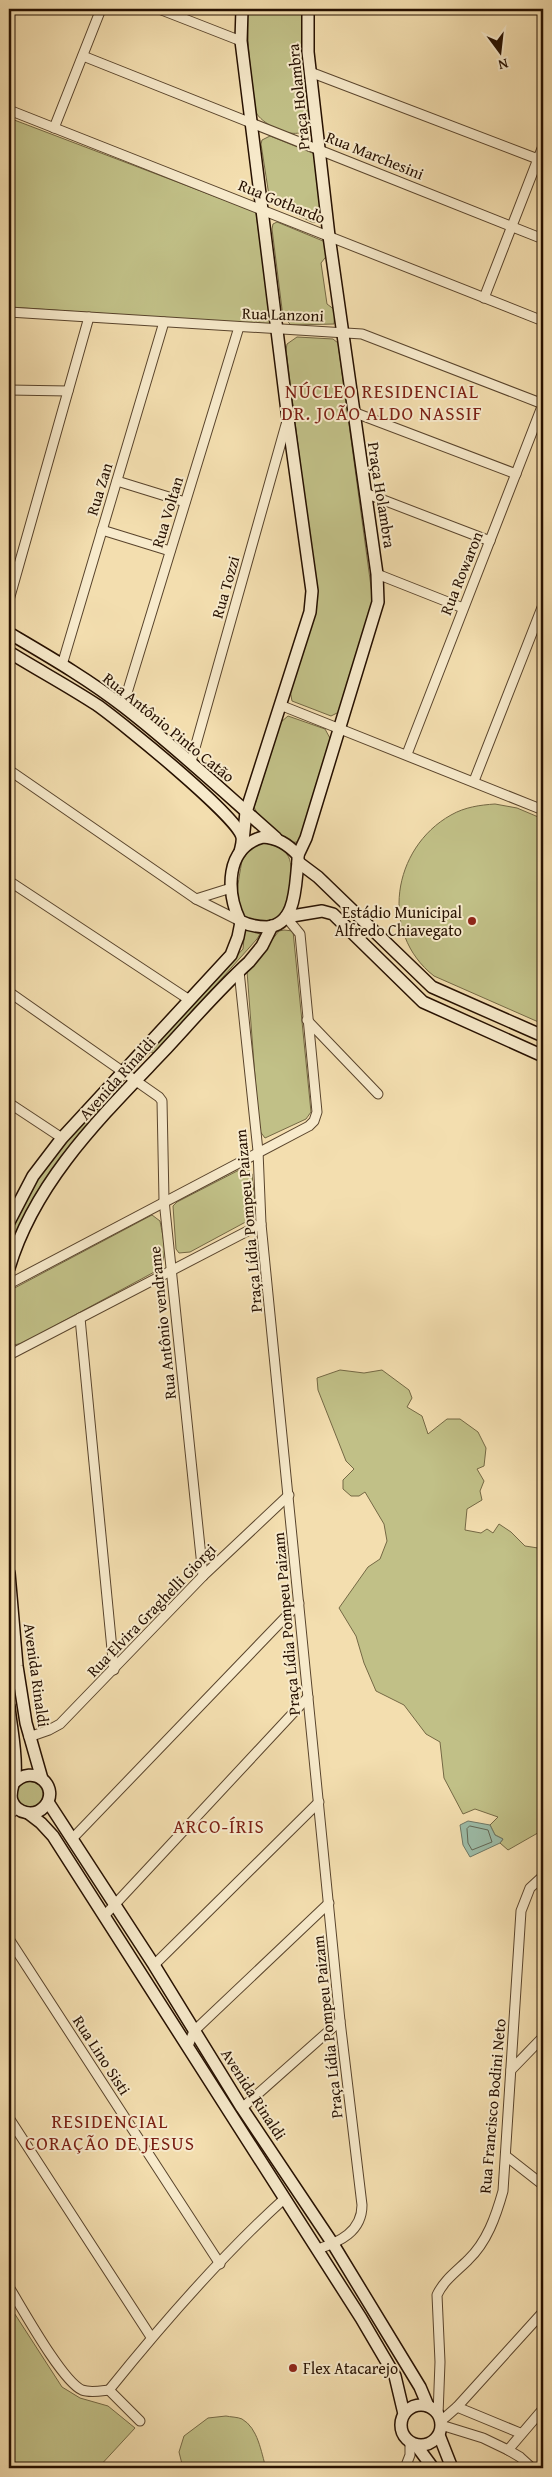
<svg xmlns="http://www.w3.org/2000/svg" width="552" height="2477" viewBox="0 0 552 2477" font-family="'Gentium Book Plus',serif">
	<rect width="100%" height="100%" fill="#f3deaf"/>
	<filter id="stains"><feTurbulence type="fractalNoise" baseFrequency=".004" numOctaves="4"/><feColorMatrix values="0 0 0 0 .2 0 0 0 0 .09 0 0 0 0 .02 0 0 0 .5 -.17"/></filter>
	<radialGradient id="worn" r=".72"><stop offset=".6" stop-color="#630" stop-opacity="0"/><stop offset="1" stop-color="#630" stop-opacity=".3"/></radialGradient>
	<g fill="#c1c087" stroke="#746844">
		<path d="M 248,9 L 303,9 L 302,51 L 312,118 C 307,150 260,124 256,112 C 254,105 254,96 253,89 C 249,62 247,36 248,9 Z"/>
		<polygon points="9,118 256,212 271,325 9,307"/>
		<polygon points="270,136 315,154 322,219 320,222 312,222 270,202 261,144 262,140"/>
		<polygon points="277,222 323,241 326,244 328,254 321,263 327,304 335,310 334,324 291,325 283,317 272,229 273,224"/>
		<polygon points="297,337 333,339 338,343 372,594 372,604 339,712 331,716 292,701 290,690 314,614 317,597 286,350 287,344"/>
		<polygon points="288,716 325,729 331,740 301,839 297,842 288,843 258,815 254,807 281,722"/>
		<path d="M 495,804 L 517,808 L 543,819 L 543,1024 L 434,976 C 379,933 392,848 451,815 C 465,807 480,805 495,804 Z"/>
		<path d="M 259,842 C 292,847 294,859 289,890 C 287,899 287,908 281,915 C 276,922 268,922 260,922 C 226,922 240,875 243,855 Z"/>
		<polygon points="245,928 260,934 257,939 156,1052 152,1053 151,1049 243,949"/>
		<polygon points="284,930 293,931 311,1112 306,1119 265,1138 259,1130 247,971 279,931"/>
		<path d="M 119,1083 L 123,1087 C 78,1138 29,1187 9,1253 C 9,1196 83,1124 119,1083 Z"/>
		<polygon points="243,1168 248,1169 252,1174 256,1213 253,1218 190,1252 179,1253 176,1249 173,1206 177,1202"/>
		<path d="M 152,1215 L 160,1221 C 163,1238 169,1256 158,1270 L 23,1343 L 9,1346 L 9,1291 Z"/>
		<polygon points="340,1370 364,1373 382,1370 409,1390 412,1398 407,1407 422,1416 428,1434 447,1419 460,1419 478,1432 486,1448 484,1466 477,1469 484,1481 480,1491 482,1500 467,1509 465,1530 481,1533 487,1529 493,1533 499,1524 511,1532 525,1546 538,1548 543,1544 543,1830 508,1850 500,1843 503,1839 495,1835 490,1825 498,1817 475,1809 463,1814 444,1778 440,1742 426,1734 404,1705 376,1691 364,1663 356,1636 339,1608 368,1567 380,1559 387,1541 384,1524 365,1492 359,1496 351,1496 343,1489 343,1480 354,1469 346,1461 318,1390 317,1378"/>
		<circle cx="30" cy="1794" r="13"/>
		<polygon points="9,2305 62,2387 80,2398 108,2406 135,2428 98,2468 9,2468"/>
		<path d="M 226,2416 C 230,2417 238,2417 242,2419 C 258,2428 261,2452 266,2468 L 183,2468 L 179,2452 L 184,2436 L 208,2418 Z"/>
	</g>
	<polygon fill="#9cbca8" stroke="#6d7765" points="468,1821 490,1825 495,1835 503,1839 500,1843 470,1857 463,1845 460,1825"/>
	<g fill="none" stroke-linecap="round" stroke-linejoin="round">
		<polygon stroke="#616654" stroke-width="1" points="470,1826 488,1830 492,1842 472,1850 468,1843 467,1829"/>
		<g stroke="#59442c" stroke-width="11">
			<g id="street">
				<polyline points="159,9 241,41"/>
				<polyline points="83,56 543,239"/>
				<polyline points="310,72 543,161"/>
				<polyline points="9,110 543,321"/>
				<polyline points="54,128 101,9"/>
				<polyline points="484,298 543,146"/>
				<polyline points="9,312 362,334 543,404"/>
				<polyline points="9,390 68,391"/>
				<polyline points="353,412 516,474"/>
				<polyline points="117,481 185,502"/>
				<polyline points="365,493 490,541"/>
				<polyline points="102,530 170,551"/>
				<polyline points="377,574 463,608"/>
				<polyline points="9,600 89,317"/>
				<polyline points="62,665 164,322"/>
				<polyline points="280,705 543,810"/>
				<polyline points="123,706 239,327"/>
				<polyline points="407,754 543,404"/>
				<polyline points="191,762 287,421"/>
				<polyline points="9,770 196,899 240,921"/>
				<polyline points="474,781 543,605"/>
				<polyline points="9,881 188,999"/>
				<polyline points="196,899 231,888"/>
				<path d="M 239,971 L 258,1151 L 261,1224 L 340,2021 L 362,2205 C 362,2232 339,2242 318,2249"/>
				<polyline points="9,992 159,1097 162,1101 164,1200 203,1576"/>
				<polyline points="307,1020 378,1094"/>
				<polyline points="9,1103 62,1138"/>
				<polyline points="9,1284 309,1126 314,1121 317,1112 300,934 286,917"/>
				<polyline points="80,1318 114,1670"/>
				<polyline points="9,1355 261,1224"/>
				<polyline points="29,1737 49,1730 60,1724 203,1576 289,1495"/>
				<polyline points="9,1816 16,1808"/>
				<polyline points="72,1839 299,1603"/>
				<polyline points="105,1915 308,1697"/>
				<polyline points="9,1939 220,2264"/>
				<polyline points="154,1965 319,1802"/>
				<polyline points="188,2046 194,2031 329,1903"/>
				<polyline points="511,2070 543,2037"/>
				<polyline points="242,2108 340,2021"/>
				<polyline points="9,2118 151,2337"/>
				<polyline points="506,2156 543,2185"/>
				<path d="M 9,2287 C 22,2308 62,2381 82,2390 C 90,2393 100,2391 109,2390"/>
				<path d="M 109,2390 C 163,2323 220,2257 284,2199"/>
				<polyline points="109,2390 140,2421"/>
				<polyline points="457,2407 520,2433"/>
				<path d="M 438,2415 L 440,2362 L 437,2295 C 444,2280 456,2272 468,2260 C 487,2242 496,2216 503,2191 L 521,1911 L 530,1888 L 543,1876"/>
				<polyline points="441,2421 457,2407 543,2312"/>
				<polyline points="441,2425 483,2438 508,2450"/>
				<polyline points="405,2468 410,2455 410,2443"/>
				<polyline points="532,2468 520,2457 508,2450 543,2409"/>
			</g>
		</g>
		<g stroke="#261000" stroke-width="14">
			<g id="secondary">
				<polyline points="242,9 241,41 288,419 312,591 310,612 246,812 243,841"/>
				<path d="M 9,633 C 48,656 88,679 124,707 C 177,748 226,794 276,838"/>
				<path d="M 9,652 C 38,670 68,686 97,705 C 120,721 237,816 242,837 C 243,842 241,847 240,852"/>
				<path d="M 263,837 C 278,838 287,844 298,855 L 298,862 C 295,884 297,925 267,927 C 257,927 248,925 240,921 C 226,892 225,847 263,837 Z"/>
				<polyline points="298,855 306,838 378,602 377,574 329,236 308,52 308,9"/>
				<polyline points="298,862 318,877 432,987 543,1036"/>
				<polyline points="286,917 322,911 333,914 423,1002 543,1056"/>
				<polyline points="9,1222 33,1176 62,1138 231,955 238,937 241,922"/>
				<path d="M 9,1268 C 35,1181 101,1117 162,1053 C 191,1022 218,990 249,962 L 262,946 L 272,926"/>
				<polyline points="9,1573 17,1666 26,1723 42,1779"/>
				<path d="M 9,1707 C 11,1728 17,1753 15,1775 C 14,1784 9,1793 12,1801 C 17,1814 35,1817 44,1807 C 62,1788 33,1761 13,1784"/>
				<polyline points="48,1802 154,1965 242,2108 333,2244 420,2387 428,2406"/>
				<polyline points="28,1813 41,1823 53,1836 361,2318 395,2376 404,2414"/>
				<circle cx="421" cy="2425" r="20"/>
				<polyline points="439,2435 452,2468"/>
				<polyline points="416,2445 433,2468"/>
			</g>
		</g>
		<use href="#street" stroke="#f7eacb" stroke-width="9"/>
		<use href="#secondary" stroke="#f7eacb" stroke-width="11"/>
	</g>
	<g fill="#8f2418" stroke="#f7eacb" stroke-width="2">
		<circle cx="472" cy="921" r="5"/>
		<circle cx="293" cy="2368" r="5"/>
	</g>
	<g text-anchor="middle" stroke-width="4" stroke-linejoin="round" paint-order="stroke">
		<g font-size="16" fill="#261000" stroke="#f7eacb">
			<text transform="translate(298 97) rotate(-96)" y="6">Praça Holambra</text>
			<text transform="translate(375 155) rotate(22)" y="6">Rua Marchesini</text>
			<text transform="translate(282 201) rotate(22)" y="6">Rua Gothardo</text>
			<text transform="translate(283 314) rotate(2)" y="6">Rua Lanzoni</text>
			<text transform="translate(99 489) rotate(-73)" y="6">Rua Zan</text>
			<text transform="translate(382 495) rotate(81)" y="6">Praça Holambra</text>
			<text transform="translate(167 512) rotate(-73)" y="6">Rua Voltan</text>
			<text transform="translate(461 573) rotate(-68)" y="6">Rua Rowaron</text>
			<text transform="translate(225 587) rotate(-74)" y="6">Rua Tozzi</text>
			<text transform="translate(169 727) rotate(39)" y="6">Rua Antônio Pinto Catão</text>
			<text transform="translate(117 1078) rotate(-48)" y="6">Avenida Rinaldi</text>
			<text transform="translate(248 1221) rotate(-95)" y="6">Praça Lídia Pompeu Paizam</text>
			<text transform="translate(162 1323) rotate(-96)" y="6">Rua Antônio vendrame</text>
			<text transform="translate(151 1610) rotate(-46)" y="6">Rua Elvira Graghelli Giorgi</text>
			<text transform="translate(286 1624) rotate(-95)" y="6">Praça Lídia Pompeu Paizam</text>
			<text transform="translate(37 1675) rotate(82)" y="6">Avenida Rinaldi</text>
			<text transform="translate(327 2027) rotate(-96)" y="6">Praça Lídia Pompeu Paizam</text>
			<text transform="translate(102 2055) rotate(57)" y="6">Rua Lino Sisti</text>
			<text transform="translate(254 2094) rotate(57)" y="6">Avenida Rinaldi</text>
			<text transform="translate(492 2106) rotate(-85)" y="6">Rua Francisco Bodini Neto</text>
		</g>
		<g font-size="16" fill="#261000" stroke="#f7eacb" text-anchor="end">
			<text x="462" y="918">Estádio Municipal<tspan x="462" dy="18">Alfredo Chiavegato</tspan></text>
			<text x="303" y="2374" text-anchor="start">Flex Atacarejo</text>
		</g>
		<g font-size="19" letter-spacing="1" fill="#7a1f14" stroke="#f7eacb">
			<text x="382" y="398">NÚCLEO RESIDENCIAL<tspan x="382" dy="22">DR. JOÃO ALDO NASSIF</tspan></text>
			<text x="219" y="1833">ARCO-ÍRIS</text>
			<text x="110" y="2128">RESIDENCIAL<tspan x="110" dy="22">CORAÇÃO DE JESUS</tspan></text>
		</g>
	</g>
	<rect width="552" height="2477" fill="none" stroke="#f3deaf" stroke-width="30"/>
	<rect x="10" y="10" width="532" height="2457" fill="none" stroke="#261000" stroke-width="2.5"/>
	<rect x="15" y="15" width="522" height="2447" fill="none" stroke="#261000"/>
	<g transform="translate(500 52) rotate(165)" stroke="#f7eacb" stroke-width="4" paint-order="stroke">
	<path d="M0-4L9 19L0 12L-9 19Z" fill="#261000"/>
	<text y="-8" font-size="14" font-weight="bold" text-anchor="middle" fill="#261000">N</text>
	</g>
	<rect width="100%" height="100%" filter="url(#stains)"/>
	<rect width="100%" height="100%" fill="url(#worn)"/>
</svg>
